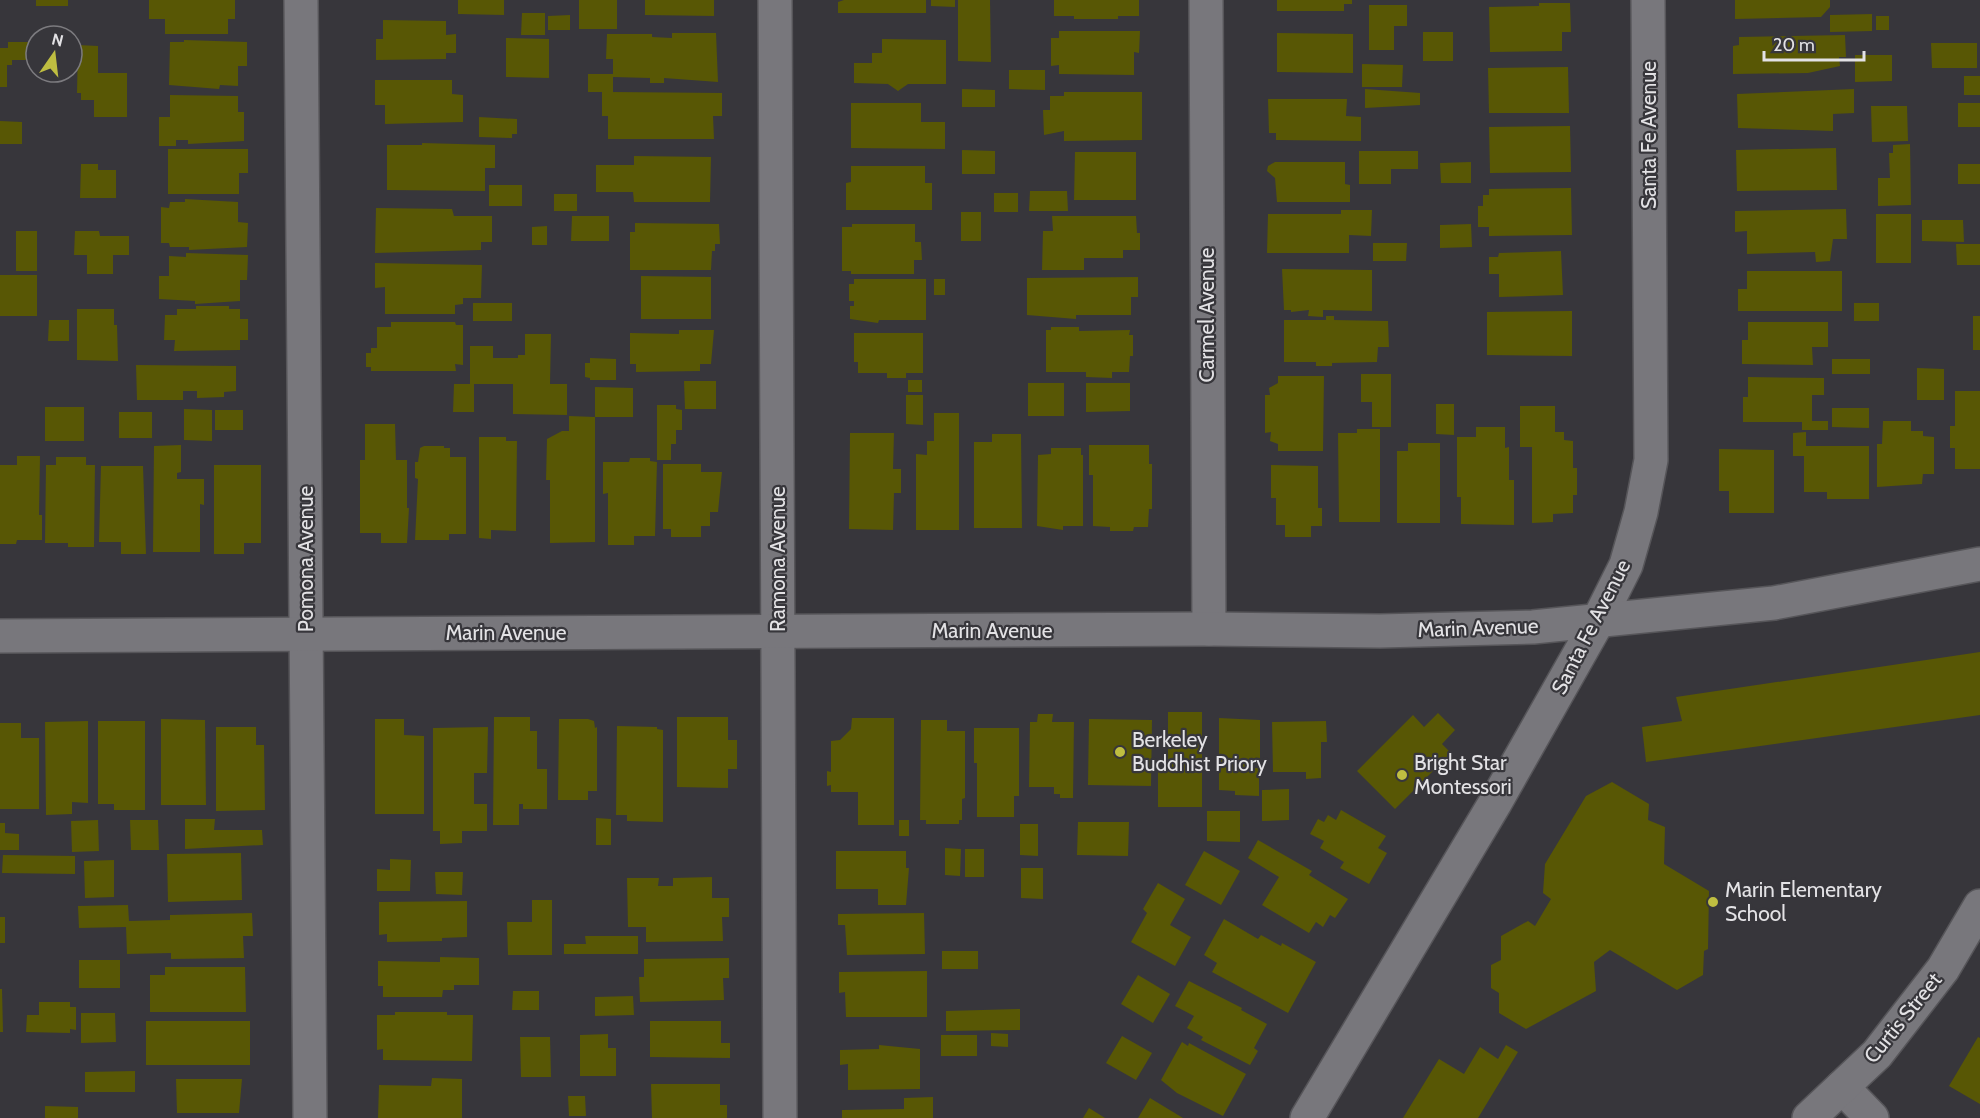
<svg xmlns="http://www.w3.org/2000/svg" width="1980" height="1118" viewBox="0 0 1980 1118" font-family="Cabin,sans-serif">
	<rect width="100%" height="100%" fill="#37363b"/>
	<g fill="#585705">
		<rect x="36" y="0" width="32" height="6"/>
		<polygon points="149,0 235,0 235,19 228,19 228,34 165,34 165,19 149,19"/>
		<polygon points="458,0 504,0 504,15 458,14"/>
		<rect x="579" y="0" width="38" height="29"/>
		<polygon points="645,0 714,0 714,16 645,15"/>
		<polygon points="844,0 926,0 926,13 838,13 838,2"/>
		<polygon points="931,0 955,0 955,7 931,6"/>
		<polygon points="958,0 990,0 991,62 958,61"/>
		<polygon points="1054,0 1139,0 1139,16 1118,16 1118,19 1074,19 1074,16 1054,16"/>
		<polygon points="1277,0 1352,0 1352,4 1344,4 1344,11 1277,11"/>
		<polygon points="1735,0 1830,0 1830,7 1821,17 1735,19"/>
		<polygon points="1539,3 1570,3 1571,32 1562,32 1562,51 1490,52 1489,7 1539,6"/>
		<polygon points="1369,5 1407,5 1407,26 1394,26 1394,50 1369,50"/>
		<polygon points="522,13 545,13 545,35 521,35"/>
		<polygon points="1872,14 1872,31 1830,32 1830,15"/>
		<polygon points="570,15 570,30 548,30 548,16"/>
		<rect x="1876" y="16" width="13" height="14"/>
		<polygon points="383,20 446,21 446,35 456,34 456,53 446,53 446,59 376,60 376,39 383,39"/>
		<polygon points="1059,31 1140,31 1139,53 1134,52 1134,75 1059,74 1059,65 1051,66 1051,38 1059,38"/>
		<rect x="1423" y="32" width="30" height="29"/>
		<polygon points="672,33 716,33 718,82 664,78 664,83 650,83 650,78 613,77 613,92 722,93 722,116 713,116 714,139 608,139 608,116 602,116 602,92 588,92 588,74 613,74 613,59 606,59 607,34 652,34 652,37 672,38"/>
		<polygon points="1277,33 1353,34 1353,73 1277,72"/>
		<polygon points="1845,35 1846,57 1839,57 1840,66 1808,73 1733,74 1733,46 1739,45 1739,37"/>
		<polygon points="506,38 549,39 549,78 506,77"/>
		<polygon points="882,39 946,40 946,84 908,84 898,91 888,84 854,83 854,63 872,63 872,53 882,53"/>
		<polygon points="184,40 247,42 247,66 238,66 238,86 220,85 219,89 169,85 170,42 184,42"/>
		<polygon points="8,42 36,42 36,60 12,60 12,65 7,65 7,87 0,87 0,48 8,48"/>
		<polygon points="1931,43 1977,43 1977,68 1932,68"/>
		<polygon points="78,45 98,46 98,73 127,73 127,117 94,117 94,100 81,100 81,93 77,93"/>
		<polygon points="1855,55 1892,55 1892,81 1855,82"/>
		<polygon points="1362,64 1403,65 1402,87 1362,87"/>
		<polygon points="1568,67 1569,113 1489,113 1488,68"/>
		<polygon points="1009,70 1045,70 1045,90 1009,89"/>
		<rect x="1964" y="76" width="16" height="19"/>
		<polygon points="375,80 452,80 452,94 463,95 463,122 385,124 385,105 375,105"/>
		<polygon points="962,89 995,90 995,107 962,107"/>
		<polygon points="1365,89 1420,93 1420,105 1365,108"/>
		<polygon points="1854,89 1854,113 1833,114 1833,131 1738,128 1737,94"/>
		<polygon points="1064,92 1142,92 1142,140 1064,141 1064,131 1044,135 1043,110 1050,110 1050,96 1064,96"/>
		<polygon points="170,95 238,96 238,112 244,112 244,141 188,144 188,140 176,140 176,146 159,146 159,117 170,117"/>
		<polygon points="1268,99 1347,99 1346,116 1361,117 1361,141 1276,140 1276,133 1269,133"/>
		<polygon points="851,103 921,103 921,122 945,122 945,149 851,148"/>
		<rect x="1958" y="103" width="22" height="24"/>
		<polygon points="1871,106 1907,106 1908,141 1872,142"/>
		<polygon points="479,117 517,119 517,134 512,134 512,138 479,137"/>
		<polygon points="0,121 22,122 22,144 0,144"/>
		<polygon points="1570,126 1571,172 1490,173 1489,127"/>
		<polygon points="422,143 495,145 495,168 485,168 485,191 387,190 387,145 422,145"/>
		<polygon points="1910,144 1911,205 1878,206 1878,178 1890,178 1889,153 1893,153 1893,145"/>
		<polygon points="1836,148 1837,190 1737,191 1736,150"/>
		<polygon points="168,149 248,149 248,173 239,173 239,194 168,194"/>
		<polygon points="962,150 995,151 995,174 962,174"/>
		<polygon points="1359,151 1418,151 1418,169 1391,169 1391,184 1359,184"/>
		<polygon points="1075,152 1136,152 1136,200 1074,200"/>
		<polygon points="634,156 711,157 710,202 634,202 633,192 596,192 596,165 634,165"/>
		<polygon points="1275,162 1345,162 1345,184 1350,185 1350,202 1277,202 1275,178 1267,171 1268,166"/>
		<polygon points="1471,162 1471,183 1441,183 1440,163"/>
		<polygon points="81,164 98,164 98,170 116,170 116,198 80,198"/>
		<rect x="1958" y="164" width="22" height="20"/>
		<polygon points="851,166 925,166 925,183 932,183 932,210 846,210 846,183 851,182"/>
		<rect x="489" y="185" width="33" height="21"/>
		<polygon points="1571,188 1572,235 1489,236 1489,227 1478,227 1478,206 1483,206 1483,195 1489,195 1489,189"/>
		<polygon points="1030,191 1067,191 1068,211 1029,211"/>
		<rect x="994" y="193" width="24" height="19"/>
		<rect x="554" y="194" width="23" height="17"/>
		<polygon points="185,199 238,202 238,222 248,223 247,247 189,250 189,247 170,247 169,243 161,243 161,207 169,208 170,202 185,202"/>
		<polygon points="376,208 452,209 454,216 492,216 492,242 481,242 481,250 375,253"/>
		<polygon points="1846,209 1847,239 1833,239 1830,261 1816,262 1815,252 1747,254 1747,231 1735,232 1735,211"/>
		<polygon points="1341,210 1372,210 1371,236 1349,235 1349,253 1267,253 1268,214 1341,214"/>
		<rect x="961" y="212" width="20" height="29"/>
		<rect x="1876" y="214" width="35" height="49"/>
		<polygon points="572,216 609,216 609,241 571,241"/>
		<polygon points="1052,216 1136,216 1137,233 1140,233 1140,250 1123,250 1123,258 1084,258 1084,270 1042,270 1043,231 1053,231"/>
		<polygon points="1922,220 1963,220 1964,242 1922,241"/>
		<polygon points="635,223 719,224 720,244 715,244 715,251 712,251 711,270 630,270 630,232 635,232"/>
		<polygon points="852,224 915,224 915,242 921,242 922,260 914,260 914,274 851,274 851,271 842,271 842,227 852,227"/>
		<polygon points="1471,224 1472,247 1440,248 1440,225"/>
		<polygon points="547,226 547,245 532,245 532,227"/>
		<rect x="16" y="231" width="21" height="40"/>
		<polygon points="75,231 99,231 100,236 129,236 129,255 113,255 113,274 87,274 87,255 74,255"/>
		<polygon points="1373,243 1407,243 1406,261 1373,261"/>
		<polygon points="1956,244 1980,244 1980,265 1957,265"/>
		<polygon points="1561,251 1563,295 1499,297 1499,274 1489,274 1489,257 1498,257 1499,253"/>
		<polygon points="186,253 248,255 247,280 240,280 240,301 195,304 195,301 159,299 159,276 169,276 169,256 186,257"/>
		<polygon points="375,263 482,265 481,298 463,298 463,304 455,305 455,314 385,314 385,287 375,288"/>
		<polygon points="1282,269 1372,270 1372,311 1323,310 1323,317 1308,316 1309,310 1291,312 1291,310 1284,310"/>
		<polygon points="1747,271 1842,271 1842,311 1738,311 1738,289 1747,289"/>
		<rect x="0" y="275" width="37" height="41"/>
		<polygon points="641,276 711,277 711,319 641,319"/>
		<polygon points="1138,277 1138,297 1131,297 1131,315 1076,315 1076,319 1027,315 1027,278"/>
		<polygon points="854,279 926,279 926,320 879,320 878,323 850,319 850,306 854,306 854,301 849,301 849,284 854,284"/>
		<rect x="934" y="279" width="11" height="16"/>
		<rect x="473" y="303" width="39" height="18"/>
		<rect x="1854" y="303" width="25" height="18"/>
		<polygon points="196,306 229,306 229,309 240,309 240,319 248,319 248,340 240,340 240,350 174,351 175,340 164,340 165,315 177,315 177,309 196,309"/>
		<polygon points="77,309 114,309 114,325 117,325 118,361 77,360"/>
		<polygon points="1572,311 1572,356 1487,355 1487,312"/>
		<polygon points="1326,316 1334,316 1334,320 1388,321 1389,347 1378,347 1377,362 1332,363 1332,366 1316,366 1316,362 1284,362 1284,320 1326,320"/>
		<rect x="1973" y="316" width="7" height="34"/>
		<polygon points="49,320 69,320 69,341 48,341"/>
		<polygon points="391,322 455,322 456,325 463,325 463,365 455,364 456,371 371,371 371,367 366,367 366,353 371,353 371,348 377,348 377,327 391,327"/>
		<polygon points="1748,322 1828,322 1828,347 1812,347 1813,365 1742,364 1742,340 1748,340"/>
		<polygon points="1051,327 1079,327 1079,331 1130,330 1129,335 1133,335 1133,356 1130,356 1129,372 1112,372 1112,378 1086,377 1086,372 1046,372 1046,330 1051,330"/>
		<polygon points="679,330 714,330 711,364 700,364 700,371 636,372 636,364 630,364 630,333 679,334"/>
		<polygon points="854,333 923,333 923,373 906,373 906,378 887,378 887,373 858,373 858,362 854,362"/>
		<polygon points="525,334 551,334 550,384 567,384 567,415 513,414 513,384 474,384 474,412 453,412 454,384 470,384 470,346 493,346 493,358 518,358 518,355 525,355"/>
		<polygon points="590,358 616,359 616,380 590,380 590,378 585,377 585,363 590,363"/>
		<rect x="1832" y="359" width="38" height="15"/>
		<polygon points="136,365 236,366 236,391 224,392 224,397 197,398 197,391 183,391 183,400 137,400"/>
		<polygon points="1917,368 1944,369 1944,400 1917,400"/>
		<polygon points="1361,374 1391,374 1391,427 1372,427 1372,402 1361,402"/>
		<polygon points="1278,376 1324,376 1323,451 1278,451 1278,444 1270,441 1271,432 1265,433 1265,395 1270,395 1269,388 1278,383"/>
		<polygon points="1748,377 1824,378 1824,395 1812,395 1812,421 1828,421 1828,430 1802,430 1802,422 1743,422 1743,397 1748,397"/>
		<rect x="908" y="380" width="14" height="12"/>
		<polygon points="684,381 716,381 716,409 685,409"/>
		<rect x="1028" y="383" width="36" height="33"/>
		<polygon points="1086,383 1130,383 1130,411 1086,412"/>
		<polygon points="595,387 633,388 633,417 595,417"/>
		<polygon points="1955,391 1980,391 1980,469 1955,469 1955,448 1950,448 1950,426 1955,426"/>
		<polygon points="906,395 923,395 923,425 906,424"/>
		<polygon points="1436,404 1454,404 1454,435 1436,434"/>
		<polygon points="657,405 676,405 676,409 682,410 682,430 676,430 676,444 671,444 671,460 657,460"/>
		<polygon points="1520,406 1555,406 1555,432 1564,432 1564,440 1573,441 1573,468 1577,468 1577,495 1573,495 1573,513 1553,514 1553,522 1532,523 1532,447 1520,447"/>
		<rect x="45" y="407" width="39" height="34"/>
		<polygon points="1832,408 1869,408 1869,428 1832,427"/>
		<polygon points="184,409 212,410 212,441 184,440"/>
		<rect x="215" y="410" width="28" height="20"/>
		<rect x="119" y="412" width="33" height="26"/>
		<polygon points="934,413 959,413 959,530 916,530 916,454 927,455 927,441 934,441"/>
		<polygon points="569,416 595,417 595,542 550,543 550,480 546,480 547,439 562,431 569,431"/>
		<polygon points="1883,421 1911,421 1911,431 1923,431 1923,436 1934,437 1934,474 1923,474 1922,484 1877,487 1877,444 1882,444"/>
		<polygon points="365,424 395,424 396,460 407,460 407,508 409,508 407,543 381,543 381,533 360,533 360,460 365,460"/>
		<polygon points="1476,427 1505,427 1505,448 1509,447 1509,480 1514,480 1514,525 1461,524 1461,497 1457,497 1457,437 1476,437"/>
		<polygon points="1357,429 1380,429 1380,522 1339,522 1338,433 1357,433"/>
		<polygon points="1806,432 1806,446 1869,446 1869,499 1827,499 1827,492 1804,492 1804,456 1793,456 1793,433"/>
		<polygon points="850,433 894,433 893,469 901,469 901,493 894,493 893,530 849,529"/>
		<polygon points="992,434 1021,434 1022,528 974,528 974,442 992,442"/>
		<polygon points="479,437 506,437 506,441 517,441 516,531 491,530 491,539 479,538"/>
		<polygon points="1408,443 1440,443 1440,523 1397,523 1397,451 1408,451"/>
		<polygon points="181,445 181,472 177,473 177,479 204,479 204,505 200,504 200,552 153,552 154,446"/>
		<polygon points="1089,445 1149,445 1149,464 1152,464 1152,509 1149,509 1148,527 1134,527 1133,531 1110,531 1110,527 1093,526 1093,475 1089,475"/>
		<polygon points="424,446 444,446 444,448 450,448 450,457 466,457 466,534 449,534 449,540 415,540 418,479 415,478 415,462 418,462 420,448"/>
		<polygon points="1051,448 1081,448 1081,455 1083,455 1083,526 1063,526 1063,530 1037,526 1038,455 1051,454"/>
		<polygon points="1719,449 1774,450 1774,513 1729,513 1729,491 1719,491"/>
		<polygon points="17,456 40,456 39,515 42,515 42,540 17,540 16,544 0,544 0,465 17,465"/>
		<polygon points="56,457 86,457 86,465 95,465 94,547 68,547 68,543 45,543 46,465 56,465"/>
		<polygon points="630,458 650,458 650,461 657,462 655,536 634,536 634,545 608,545 608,493 603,494 603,462 629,462"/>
		<polygon points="663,464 701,464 701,472 722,472 718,512 710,512 710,526 701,526 701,537 671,537 671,529 663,529"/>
		<polygon points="214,465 261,465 261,543 244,543 244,554 214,554"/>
		<polygon points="1271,465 1318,466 1318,508 1322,508 1322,526 1311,526 1311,537 1285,537 1285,525 1276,525 1276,498 1271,498"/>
		<polygon points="101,466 143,466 146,554 121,554 121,542 99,542"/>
		<polygon points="1980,652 1980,715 1646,762 1642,727 1682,721 1676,697"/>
		<polygon points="1168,712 1202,712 1202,807 1158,807 1158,768 1168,768"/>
		<polygon points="1438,713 1455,730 1442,744 1451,753 1395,809 1357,771 1413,715 1424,727"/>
		<polygon points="1038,714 1053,714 1052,722 1074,722 1073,798 1060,798 1060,794 1054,794 1054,787 1029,787 1030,722 1037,722"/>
		<polygon points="494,717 530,717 530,731 537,731 537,769 547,769 547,809 523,809 523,804 519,804 519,825 493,825"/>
		<polygon points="677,717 728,717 728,740 737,740 737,769 728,769 728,788 677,787"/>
		<polygon points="852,718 894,718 894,825 858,825 858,792 831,792 831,785 827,786 827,771 831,772 831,741 840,740 851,729"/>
		<polygon points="1219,718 1260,720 1260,763 1255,762 1254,768 1259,768 1259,796 1235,795 1235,791 1219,790"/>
		<polygon points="161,719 205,720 206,805 161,805"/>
		<polygon points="375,719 404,719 404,735 424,736 424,814 375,814"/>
		<polygon points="559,719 588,719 594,721 595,728 597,727 597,791 588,791 588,800 558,800"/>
		<polygon points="1089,719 1152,720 1151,786 1088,785"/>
		<polygon points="921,720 947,720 947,731 965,731 965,798 962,799 962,820 959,820 959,824 926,824 926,820 920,820"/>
		<polygon points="88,721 88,803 72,802 72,814 46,815 45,722"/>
		<polygon points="98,721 145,721 145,810 114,810 114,804 98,804"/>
		<polygon points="1326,721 1327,742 1321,742 1321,778 1306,779 1306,772 1273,772 1272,722"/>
		<polygon points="0,723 21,723 21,738 39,738 39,809 0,809"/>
		<polygon points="617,726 657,727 657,729 663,730 663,822 627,821 627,815 616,815"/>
		<polygon points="216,727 256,727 256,745 264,745 265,810 216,811"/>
		<polygon points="488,727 487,773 474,773 474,804 487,804 487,831 462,831 462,843 440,844 440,831 433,831 433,728"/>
		<polygon points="974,728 1019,728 1019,796 1014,796 1014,817 977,817 977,763 974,763"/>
		<polygon points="1612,782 1649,804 1648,820 1665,827 1664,864 1709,891 1708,949 1704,951 1703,975 1677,990 1610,950 1594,962 1596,991 1526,1029 1499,1013 1499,993 1491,988 1491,965 1501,960 1501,936 1528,921 1535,926 1551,899 1543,893 1545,864 1586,796"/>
		<polygon points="1289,789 1289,820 1262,821 1262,790"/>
		<polygon points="1341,810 1386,836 1378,848 1387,853 1369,884 1340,868 1344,862 1320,848 1324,841 1310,834 1318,819 1324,822 1328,815 1336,820"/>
		<polygon points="1207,811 1240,811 1240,842 1207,841"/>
		<polygon points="596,818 611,819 611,845 596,845"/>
		<polygon points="185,819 215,819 214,830 262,830 263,845 185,849"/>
		<polygon points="98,820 99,851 72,852 71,821"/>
		<polygon points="130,820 158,820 159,850 131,850"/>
		<rect x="899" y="820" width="10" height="16"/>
		<polygon points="1078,822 1129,822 1128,856 1077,855"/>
		<polygon points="0,823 5,823 5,833 19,834 19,850 0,850"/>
		<polygon points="1020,824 1038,824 1038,856 1020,855"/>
		<polygon points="1258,840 1312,871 1309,875 1348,899 1335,918 1330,915 1323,927 1316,922 1309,933 1262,905 1279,877 1248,858"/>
		<polygon points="945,848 961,849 960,876 945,875"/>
		<rect x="965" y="849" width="19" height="28"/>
		<polygon points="836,851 906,851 906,868 909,868 906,905 878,905 878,889 836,889"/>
		<polygon points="1204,851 1240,871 1221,905 1185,885"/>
		<polygon points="241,853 242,900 168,902 167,854"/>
		<polygon points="3,855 75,856 75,874 2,873"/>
		<polygon points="390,859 411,860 410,891 377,891 377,869 390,870"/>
		<polygon points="114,860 114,897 85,898 84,861"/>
		<polygon points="1021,868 1043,868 1043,899 1021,898"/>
		<polygon points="435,872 463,872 462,895 436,894"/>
		<polygon points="712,877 712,898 729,898 729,917 722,917 723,941 646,942 646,927 628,927 627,878 659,878 658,886 673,886 673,878"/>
		<polygon points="1158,883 1185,899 1170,925 1191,937 1175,966 1131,942 1147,913 1143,909"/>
		<polygon points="532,900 552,900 552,955 508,955 507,922 532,922"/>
		<polygon points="467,901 467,937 442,938 442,941 387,942 387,934 379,935 379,902"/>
		<polygon points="128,905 129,921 170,920 170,915 252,913 253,936 243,936 244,958 171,959 171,953 127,954 126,927 79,928 78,906"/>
		<polygon points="924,913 925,954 847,955 845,925 838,925 838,914"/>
		<rect x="0" y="917" width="5" height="26"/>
		<polygon points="1224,919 1258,939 1261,935 1281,946 1282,943 1316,962 1288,1013 1212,972 1217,963 1204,955"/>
		<polygon points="585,936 638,936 638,954 564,954 564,944 586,944"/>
		<rect x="942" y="951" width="36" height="18"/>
		<polygon points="440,957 479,958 479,985 454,985 454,990 443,990 442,997 383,997 383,986 378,986 378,961 440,962"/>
		<polygon points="729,958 729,978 723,978 724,1000 640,1002 639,977 644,977 644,959"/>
		<rect x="79" y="960" width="41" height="28"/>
		<polygon points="165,967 245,967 246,1012 150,1012 150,975 165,975"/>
		<polygon points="927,971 927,1017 846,1017 845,992 839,993 839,972"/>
		<polygon points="1138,975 1170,994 1153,1023 1121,1004"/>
		<polygon points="1189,981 1242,1008 1241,1010 1267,1024 1254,1048 1258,1051 1250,1065 1201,1040 1203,1037 1187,1028 1194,1016 1175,1006"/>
		<polygon points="0,989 2,989 3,1032 0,1032"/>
		<polygon points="513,991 539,991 539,1010 512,1010"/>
		<polygon points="633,996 634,1015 595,1016 595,997"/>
		<polygon points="39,1002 70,1002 70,1007 76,1007 76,1030 70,1029 70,1033 26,1032 27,1015 39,1015"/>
		<polygon points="1020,1009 1020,1030 946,1031 946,1011"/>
		<polygon points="395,1012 447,1012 447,1015 473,1015 472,1061 383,1060 383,1049 377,1050 377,1015 395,1015"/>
		<polygon points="81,1013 115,1013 116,1042 81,1043"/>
		<rect x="146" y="1021" width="104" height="44"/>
		<polygon points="650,1021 721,1021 721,1043 730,1043 730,1058 650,1057"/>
		<polygon points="991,1033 1008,1034 1008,1047 991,1046"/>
		<polygon points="608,1034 608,1048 616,1048 616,1076 580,1076 580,1035"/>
		<rect x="941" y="1035" width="36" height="21"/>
		<polygon points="1122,1036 1152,1053 1136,1080 1106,1063"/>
		<polygon points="520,1037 550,1037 551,1077 521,1077"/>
		<polygon points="1978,1037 1980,1038 1980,1104 1949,1086"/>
		<polygon points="1182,1042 1188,1046 1189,1043 1246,1074 1223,1116 1177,1093 1161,1080"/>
		<polygon points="879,1045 920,1049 920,1089 848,1090 848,1064 840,1065 840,1050 879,1049"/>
		<polygon points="1506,1045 1518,1052 1478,1118 1403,1118 1439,1059 1464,1074 1480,1047 1498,1059"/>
		<polygon points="135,1071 135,1092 85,1092 85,1072"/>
		<polygon points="432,1078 462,1079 462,1118 378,1118 379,1085 431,1086"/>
		<polygon points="176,1079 242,1079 239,1113 177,1113"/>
		<polygon points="651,1084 720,1084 720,1105 727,1105 727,1118 652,1118"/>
		<polygon points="568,1096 585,1096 586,1116 569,1116"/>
		<polygon points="933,1097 933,1118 842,1118 842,1110 904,1109 904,1098"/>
		<polygon points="1150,1098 1183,1118 1138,1118"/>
		<polygon points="45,1106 78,1107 78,1118 45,1118"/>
		<polygon points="1089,1108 1105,1118 1083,1118"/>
	</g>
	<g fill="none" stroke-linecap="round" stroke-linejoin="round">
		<g stroke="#565559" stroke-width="36">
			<g id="minor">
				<polyline points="301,0 310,1118"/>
				<polyline points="775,0 780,1118"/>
				<polyline points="1206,0 1209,629"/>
				<polyline points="1842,1087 1872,1118"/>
				<polyline points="1809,1118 1877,1054 1943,969 1980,906"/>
			</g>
		</g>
		<g stroke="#565559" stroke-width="36">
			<polyline id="tertiary" points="1307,1118 1495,803 1598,621 1626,565 1641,512 1651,460 1648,0"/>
		</g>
		<g stroke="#565559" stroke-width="36">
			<polyline id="secondary" points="0,636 1209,629 1380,631 1533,627 1774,603 1980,564"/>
		</g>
		<use href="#minor" stroke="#78777c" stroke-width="33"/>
		<use href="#tertiary" stroke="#78777c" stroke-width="33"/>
		<use href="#secondary" stroke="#78777c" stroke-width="33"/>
	</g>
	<g fill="#bfbe41" stroke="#37363b" stroke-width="2">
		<circle cx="1120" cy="752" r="6"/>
		<circle cx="1402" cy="775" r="6"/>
		<circle cx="1713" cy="902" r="6"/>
	</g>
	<g text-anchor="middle" stroke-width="4.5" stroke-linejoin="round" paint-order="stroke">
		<g font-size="21" fill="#e3e2e5" stroke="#37363b">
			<text transform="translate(1649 135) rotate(-90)" y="7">Santa Fe Avenue</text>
			<text transform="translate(1207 315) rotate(-90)" y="7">Carmel Avenue</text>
			<text transform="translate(306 559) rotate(-90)" y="7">Pomona Avenue</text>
			<text transform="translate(778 559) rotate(-90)" y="7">Ramona Avenue</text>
			<text transform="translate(1591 627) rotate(-63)" y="7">Santa Fe Avenue</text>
			<text transform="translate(1478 628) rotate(-2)" y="7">Marin Avenue</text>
			<text x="992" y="638">Marin Avenue</text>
			<text x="506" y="640">Marin Avenue</text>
			<text transform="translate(1903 1018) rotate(-51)" y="7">Curtis Street</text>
		</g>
		<g font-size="21" fill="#e3e2e5" stroke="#37363b" text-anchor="start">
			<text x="1132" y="747">Berkeley<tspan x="1132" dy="24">Buddhist Priory</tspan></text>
			<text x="1414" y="770">Bright Star<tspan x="1414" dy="24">Montessori</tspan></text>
			<text x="1725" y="897">Marin Elementary<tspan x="1725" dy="24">School</tspan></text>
		</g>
	</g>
	<g transform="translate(54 54) rotate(14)"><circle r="28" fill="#37363b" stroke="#7c7b7f" stroke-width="1.5"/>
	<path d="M0-4.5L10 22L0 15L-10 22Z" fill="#bfbe41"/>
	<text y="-9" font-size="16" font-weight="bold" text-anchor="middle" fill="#e3e2e5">N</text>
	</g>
	<path d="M1764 51v9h100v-9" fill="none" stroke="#e3e2e5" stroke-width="3"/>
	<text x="1773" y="51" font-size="18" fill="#e3e2e5" stroke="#37363b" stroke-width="4.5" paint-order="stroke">20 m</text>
</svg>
